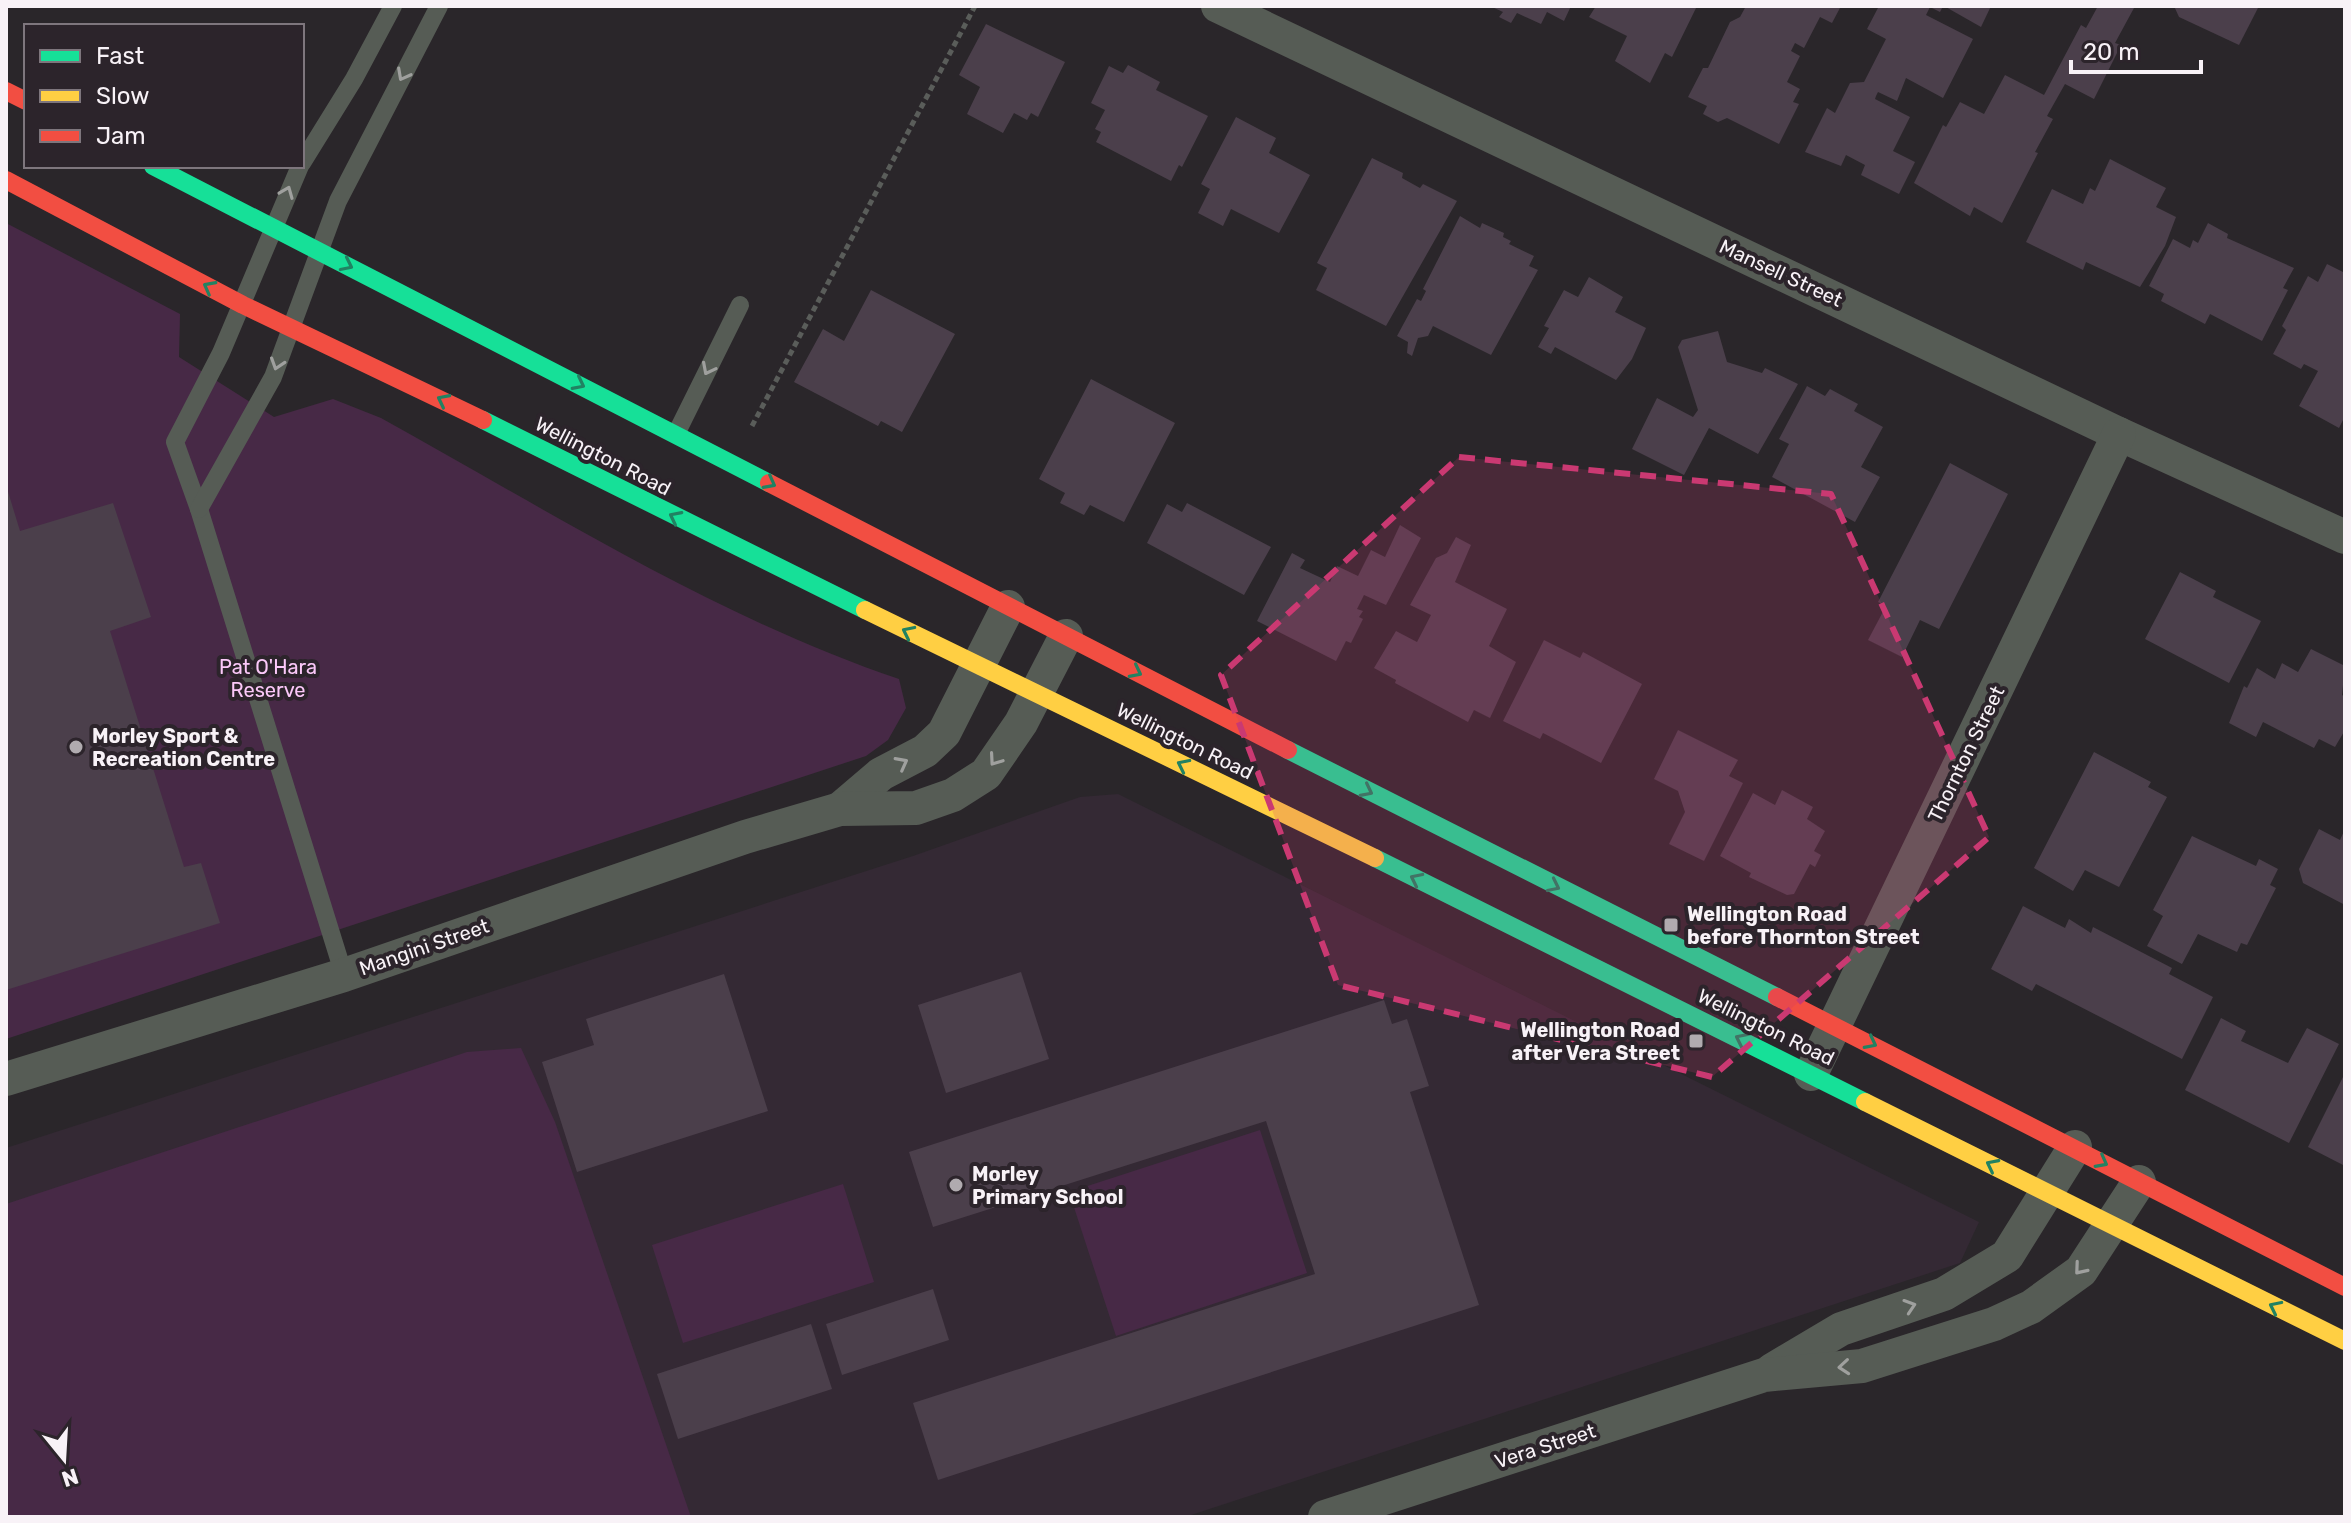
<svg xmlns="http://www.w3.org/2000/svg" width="2351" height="1523" viewBox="0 0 2351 1523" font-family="Rubik,sans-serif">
	<rect width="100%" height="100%" fill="#2a262a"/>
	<polygon fill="#342934" points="1118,794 1979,1222 1960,1263 1185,1517 6,1517 6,1148 913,856 1080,797"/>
	<g fill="#472946">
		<path d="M 6,223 L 180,314 L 179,357 L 274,417 L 333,399 L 381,418 C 549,511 716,617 899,679 L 906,708 L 888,740 L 866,756 L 6,1039 Z"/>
		<polygon points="521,1048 555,1122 691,1517 6,1517 6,1204 467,1052"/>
		<polygon points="1260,1130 1307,1273 1116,1336 1069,1192"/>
		<polygon points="843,1184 874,1282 683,1343 652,1245"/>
	</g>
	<g fill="#4b3f4b">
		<polygon points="1490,6 1571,6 1564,21 1547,12 1541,24 1517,13 1511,23 1499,17 1503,12"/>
		<polygon points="1596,6 1697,6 1672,57 1665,53 1650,83 1615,61 1627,36 1589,17"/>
		<polygon points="1746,6 1841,6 1832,23 1820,17 1804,48 1795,43 1791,51 1800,56 1787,82 1800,89 1793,102 1799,104 1779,144 1727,118 1718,122 1703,114 1707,106 1688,97 1703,68 1708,68 1730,22 1740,17"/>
		<polygon points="1879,6 1943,6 1940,12 1930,7 1926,15 1973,39 1943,98 1906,78 1897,101 1878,92 1876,96 1875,99 1910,117 1893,151 1915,162 1899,194 1861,175 1865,165 1846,155 1841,166 1805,152 1827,108 1835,113 1850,83 1864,82 1886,39 1867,29"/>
		<polygon points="1944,6 1991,6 1981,27"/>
		<polygon points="2098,6 2134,8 2115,43 2121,45 2094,99 2065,84 2047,116 2053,119 2035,152 2038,153 2002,223 1974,207 1970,216 1914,183 1943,125 1946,127 1960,102 1984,114 2005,75 2044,95 2081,25 2086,28"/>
		<polygon points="2174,6 2259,6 2239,45 2179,17"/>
		<polygon points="986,24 1065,62 1038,117 1031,113 1027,120 1014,113 1003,133 967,114 980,87 959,75"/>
		<polygon points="1128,65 1160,82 1156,90 1208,116 1182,167 1179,165 1171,181 1096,142 1101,132 1095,129 1105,110 1091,103 1109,66 1123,73"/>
		<polygon points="1236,117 1276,138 1269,153 1310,175 1279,233 1231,209 1223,226 1198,213 1210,189 1201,184"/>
		<polygon points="1372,158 1403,173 1402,178 1420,188 1423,184 1457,201 1386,326 1316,290 1327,268 1317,263"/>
		<polygon points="2110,159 2166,188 2156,207 2176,217 2165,246 2140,287 2086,262 2083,270 2026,242 2052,189 2083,204 2090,188 2095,191"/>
		<polygon points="1460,216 1480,228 1482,223 1504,233 1503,237 1511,241 1509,244 1534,256 1529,266 1538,270 1491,355 1433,326 1428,336 1418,338 1412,356 1407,353 1408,342 1397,336 1417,299 1421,301 1426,291 1423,289"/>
		<polygon points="2208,223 2228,234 2227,238 2294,268 2283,288 2288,290 2262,341 2210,314 2205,324 2161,301 2164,294 2149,286 2173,239 2190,248 2193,240 2198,243"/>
		<polygon points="2327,264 2345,273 2345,416 2339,428 2299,406 2318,371 2304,364 2301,369 2273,354 2286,330 2282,326 2308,276 2318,282"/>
		<polygon points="1589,277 1623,297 1615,312 1646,328 1632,359 1616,380 1555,347 1551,354 1538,347 1549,328 1544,326 1564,290 1578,297"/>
		<polygon points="871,290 955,334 902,432 881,421 878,426 794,382 823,329 844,341"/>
		<polygon points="1718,331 1727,362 1762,373 1765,368 1798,384 1758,454 1709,428 1684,475 1632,449 1657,398 1693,417 1698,410 1678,347 1682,340"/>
		<polygon points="1091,379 1175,423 1124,522 1090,505 1084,515 1060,503 1065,493 1039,479"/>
		<polygon points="1807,386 1825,396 1830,389 1843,396 1858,404 1854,411 1883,427 1861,467 1880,477 1855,522 1772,477 1789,444 1779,439"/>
		<polygon points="1950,463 2008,494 1939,629 1920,620 1902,657 1868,640 1886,606 1878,602"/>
		<polygon points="6,485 20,531 113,503 151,617 110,631 184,867 201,863 220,923 6,990"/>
		<polygon points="1187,503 1271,547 1244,595 1147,543 1167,504 1182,512"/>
		<polygon points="1400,525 1421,538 1386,605 1364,595 1357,609 1363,611 1359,617 1363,619 1351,643 1346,641 1336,661 1257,621 1292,553 1305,560 1300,568 1330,582 1337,566 1358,576 1371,550 1385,557"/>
		<polygon points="1456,537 1471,545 1455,582 1507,609 1489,646 1516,662 1490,718 1474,710 1468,722 1395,683 1396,680 1374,668 1396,631 1417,642 1431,615 1410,605 1436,558 1447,553"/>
		<polygon points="2180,572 2216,591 2213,597 2261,621 2229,683 2145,639"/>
		<polygon points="1544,640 1580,658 1583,652 1642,684 1601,763 1543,733 1540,739 1503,721"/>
		<polygon points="2311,649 2345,666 2342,695 2345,697 2345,730 2335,747 2319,739 2314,748 2263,722 2256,737 2229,723 2244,686 2247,688 2257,668 2275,679 2282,663 2298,672"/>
		<polygon points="1678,730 1738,760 1729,776 1743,783 1704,861 1669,844 1685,812 1678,791 1654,779"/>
		<polygon points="2094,752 2151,782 2148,787 2167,797 2119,887 2085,870 2073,891 2034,868"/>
		<polygon points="1782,790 1813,807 1807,819 1825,831 1814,851 1821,855 1815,867 1810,864 1794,894 1787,895 1749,877 1751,873 1720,856 1753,793 1775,805"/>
		<polygon points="2319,829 2340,840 2345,829 2345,905 2303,883 2299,869"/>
		<polygon points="2192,836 2256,866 2259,859 2278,869 2270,885 2276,888 2247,945 2241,943 2237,952 2198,934 2182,964 2147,946 2163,916 2153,910"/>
		<polygon points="2023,906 2065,928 2069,919 2091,933 2093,927 2172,968 2169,974 2213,997 2182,1059 2036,984 2032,991 1991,969"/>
		<polygon points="1021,972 1049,1059 946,1093 918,1005"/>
		<polygon points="724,974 768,1111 577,1172 542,1062 594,1045 586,1019"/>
		<polygon points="1384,1000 1392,1024 1407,1019 1429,1086 1410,1092 1479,1305 938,1480 913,1403 1315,1274 1266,1121 933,1227 909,1152"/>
		<polygon points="2221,1018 2246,1031 2241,1041 2288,1063 2307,1028 2339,1044 2289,1143 2185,1090"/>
		<polygon points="2345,1073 2345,1166 2308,1147"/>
		<polygon points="933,1289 949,1340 842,1375 826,1324"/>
		<polygon points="811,1324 832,1389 678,1439 657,1374"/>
	</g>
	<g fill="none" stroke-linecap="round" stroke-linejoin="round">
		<polyline stroke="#5a5d5a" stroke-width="5" stroke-dasharray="6 4" stroke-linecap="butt" points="752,426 975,6"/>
		<g stroke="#565c55" stroke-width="18">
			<polyline points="302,163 354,79 393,6"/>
			<polyline points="300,166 221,353 175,442 199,509 344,975"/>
			<polyline points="676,434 740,305"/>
			<polyline points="199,509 273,377 338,201 439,6"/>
		</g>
		<g stroke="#565c55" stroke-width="34">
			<polyline points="1218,6 2119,434 2345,537"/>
			<polyline points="840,809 881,774 925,751 944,733 1008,607"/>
			<polyline points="1811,1074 2119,434"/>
			<polyline points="6,1079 344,975 745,837 840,809 916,808 953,795 986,774 1021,723 1066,636"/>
			<polyline points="1772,1370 1841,1329 1944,1294 2007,1256 2075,1147"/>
			<polyline points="1325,1517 1764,1375 1862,1366 1994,1324 2031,1307 2081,1271 2139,1182"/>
		</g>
		<g stroke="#16e098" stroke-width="18">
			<polyline points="153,166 769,483"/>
			<polyline points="483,420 865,610"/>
			<polyline points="1288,750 1777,997"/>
			<polyline points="1375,858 1865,1102"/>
		</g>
		<g stroke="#ffcf43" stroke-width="18">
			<polyline points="865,610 1375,858"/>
			<polyline points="1865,1102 2345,1341"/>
		</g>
		<g stroke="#f24e42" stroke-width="18">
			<polyline points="6,91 26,101"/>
			<polyline points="6,180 243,305 483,420"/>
			<polyline points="769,483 1288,750"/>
			<polyline points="1777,997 2345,1287"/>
		</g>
	</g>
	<defs><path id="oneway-chevron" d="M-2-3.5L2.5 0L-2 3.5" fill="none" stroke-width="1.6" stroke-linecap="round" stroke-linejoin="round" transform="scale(2)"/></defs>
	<g stroke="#9fa09e">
		<use href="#oneway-chevron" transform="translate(403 75) rotate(118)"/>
		<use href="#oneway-chevron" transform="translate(287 192) rotate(-68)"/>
		<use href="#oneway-chevron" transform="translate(277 364) rotate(108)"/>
		<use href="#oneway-chevron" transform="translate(708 369) rotate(117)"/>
		<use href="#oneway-chevron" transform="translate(995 760) rotate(125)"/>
		<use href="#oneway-chevron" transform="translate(902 763) rotate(-28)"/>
		<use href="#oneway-chevron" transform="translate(2080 1269) rotate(130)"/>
		<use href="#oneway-chevron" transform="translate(1910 1306) rotate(-18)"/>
		<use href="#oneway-chevron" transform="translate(1844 1367) rotate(175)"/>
	</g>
	<g stroke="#218262">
		<use href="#oneway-chevron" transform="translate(347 265) rotate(26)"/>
		<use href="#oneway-chevron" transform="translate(209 287) rotate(-152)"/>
		<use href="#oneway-chevron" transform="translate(579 384) rotate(27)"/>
		<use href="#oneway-chevron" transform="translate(443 400) rotate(-153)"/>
		<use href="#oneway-chevron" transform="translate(770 483) rotate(28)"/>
		<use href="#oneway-chevron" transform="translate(675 517) rotate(-153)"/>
		<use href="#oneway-chevron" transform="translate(908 632) rotate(-154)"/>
		<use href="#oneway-chevron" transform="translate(1136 672) rotate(27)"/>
		<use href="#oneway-chevron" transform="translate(1183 765) rotate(-154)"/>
		<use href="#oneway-chevron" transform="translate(1367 791) rotate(27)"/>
		<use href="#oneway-chevron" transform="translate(1416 879) rotate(-154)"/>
		<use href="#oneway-chevron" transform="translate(1554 886) rotate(26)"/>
		<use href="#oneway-chevron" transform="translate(1741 1039) rotate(-154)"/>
		<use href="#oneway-chevron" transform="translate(1871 1043) rotate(27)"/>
		<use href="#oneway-chevron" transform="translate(2102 1162) rotate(28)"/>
		<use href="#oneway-chevron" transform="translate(1992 1165) rotate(-153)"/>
		<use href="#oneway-chevron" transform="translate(2275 1307) rotate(-154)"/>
	</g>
	<path fill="#ca3972" fill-opacity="0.2" stroke="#ca3972" stroke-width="6" stroke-dasharray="16 10" stroke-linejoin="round" d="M 1459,457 L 1831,494 L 1989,837 L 1712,1077 L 1338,985 L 1221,675 Z"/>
	<g fill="#b0abaf" stroke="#2c242b" stroke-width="3">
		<circle cx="76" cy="747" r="8"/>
		<rect x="1663" y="917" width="16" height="16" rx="4"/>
		<rect x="1688" y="1033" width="16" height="16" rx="4"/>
		<circle cx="956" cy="1185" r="8"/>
	</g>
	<g text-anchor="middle" stroke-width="8" stroke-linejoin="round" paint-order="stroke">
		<g font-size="20" fill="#f8f2f7" stroke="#2c242b">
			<text transform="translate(1781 273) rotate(25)" y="7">Mansell Street</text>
			<text transform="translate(603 456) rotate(27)" y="7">Wellington Road</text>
			<text transform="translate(1185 741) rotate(26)" y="7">Wellington Road</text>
			<text transform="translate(1966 754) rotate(-64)" y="7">Thornton Street</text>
			<text transform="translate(424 947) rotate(-19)" y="7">Mangini Street</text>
			<text transform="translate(1766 1027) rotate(26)" y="7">Wellington Road</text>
			<text transform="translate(1545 1446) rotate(-18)" y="7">Vera Street</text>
		</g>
		<g font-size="20" fill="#fbc8f9" stroke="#2c242b">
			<text x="268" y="674">Pat O'Hara<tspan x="268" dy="23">Reserve</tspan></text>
		</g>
		<g font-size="20" font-weight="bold" fill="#f8f2f7" stroke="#2c242b" text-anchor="start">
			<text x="92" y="743">Morley Sport &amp;<tspan x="92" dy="23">Recreation Centre</tspan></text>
			<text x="1687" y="921">Wellington Road<tspan x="1687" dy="23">before Thornton Street</tspan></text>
			<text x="1680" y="1037" text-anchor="end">Wellington Road<tspan x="1680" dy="23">after Vera Street</tspan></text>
			<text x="972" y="1181">Morley<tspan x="972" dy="23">Primary School</tspan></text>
		</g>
	</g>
	<rect width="2351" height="1523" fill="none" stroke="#f8f2f7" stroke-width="16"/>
	<rect x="24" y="24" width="280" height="144" fill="#2c242b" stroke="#7e767d" stroke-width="2"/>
	<rect x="40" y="50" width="40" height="12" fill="#16e098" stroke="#7e767d" stroke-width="2"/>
	<text x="96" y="64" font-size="24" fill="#f8f2f7">Fast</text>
	<rect x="40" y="90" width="40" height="12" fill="#ffcf43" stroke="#7e767d" stroke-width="2"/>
	<text x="96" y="104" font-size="24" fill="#f8f2f7">Slow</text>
	<rect x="40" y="130" width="40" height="12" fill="#f24e42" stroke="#7e767d" stroke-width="2"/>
	<text x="96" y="144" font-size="24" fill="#f8f2f7">Jam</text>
	<g transform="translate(64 1459) rotate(162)" stroke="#2c242b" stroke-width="6" paint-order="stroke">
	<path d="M0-6L14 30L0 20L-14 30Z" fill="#f8f2f7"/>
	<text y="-12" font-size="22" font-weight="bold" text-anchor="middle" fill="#f8f2f7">N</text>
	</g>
	<path d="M2071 60v12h130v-12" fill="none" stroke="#f8f2f7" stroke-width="4"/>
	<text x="2083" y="60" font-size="24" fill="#f8f2f7" stroke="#2c242b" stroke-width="6" paint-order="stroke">20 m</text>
</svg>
